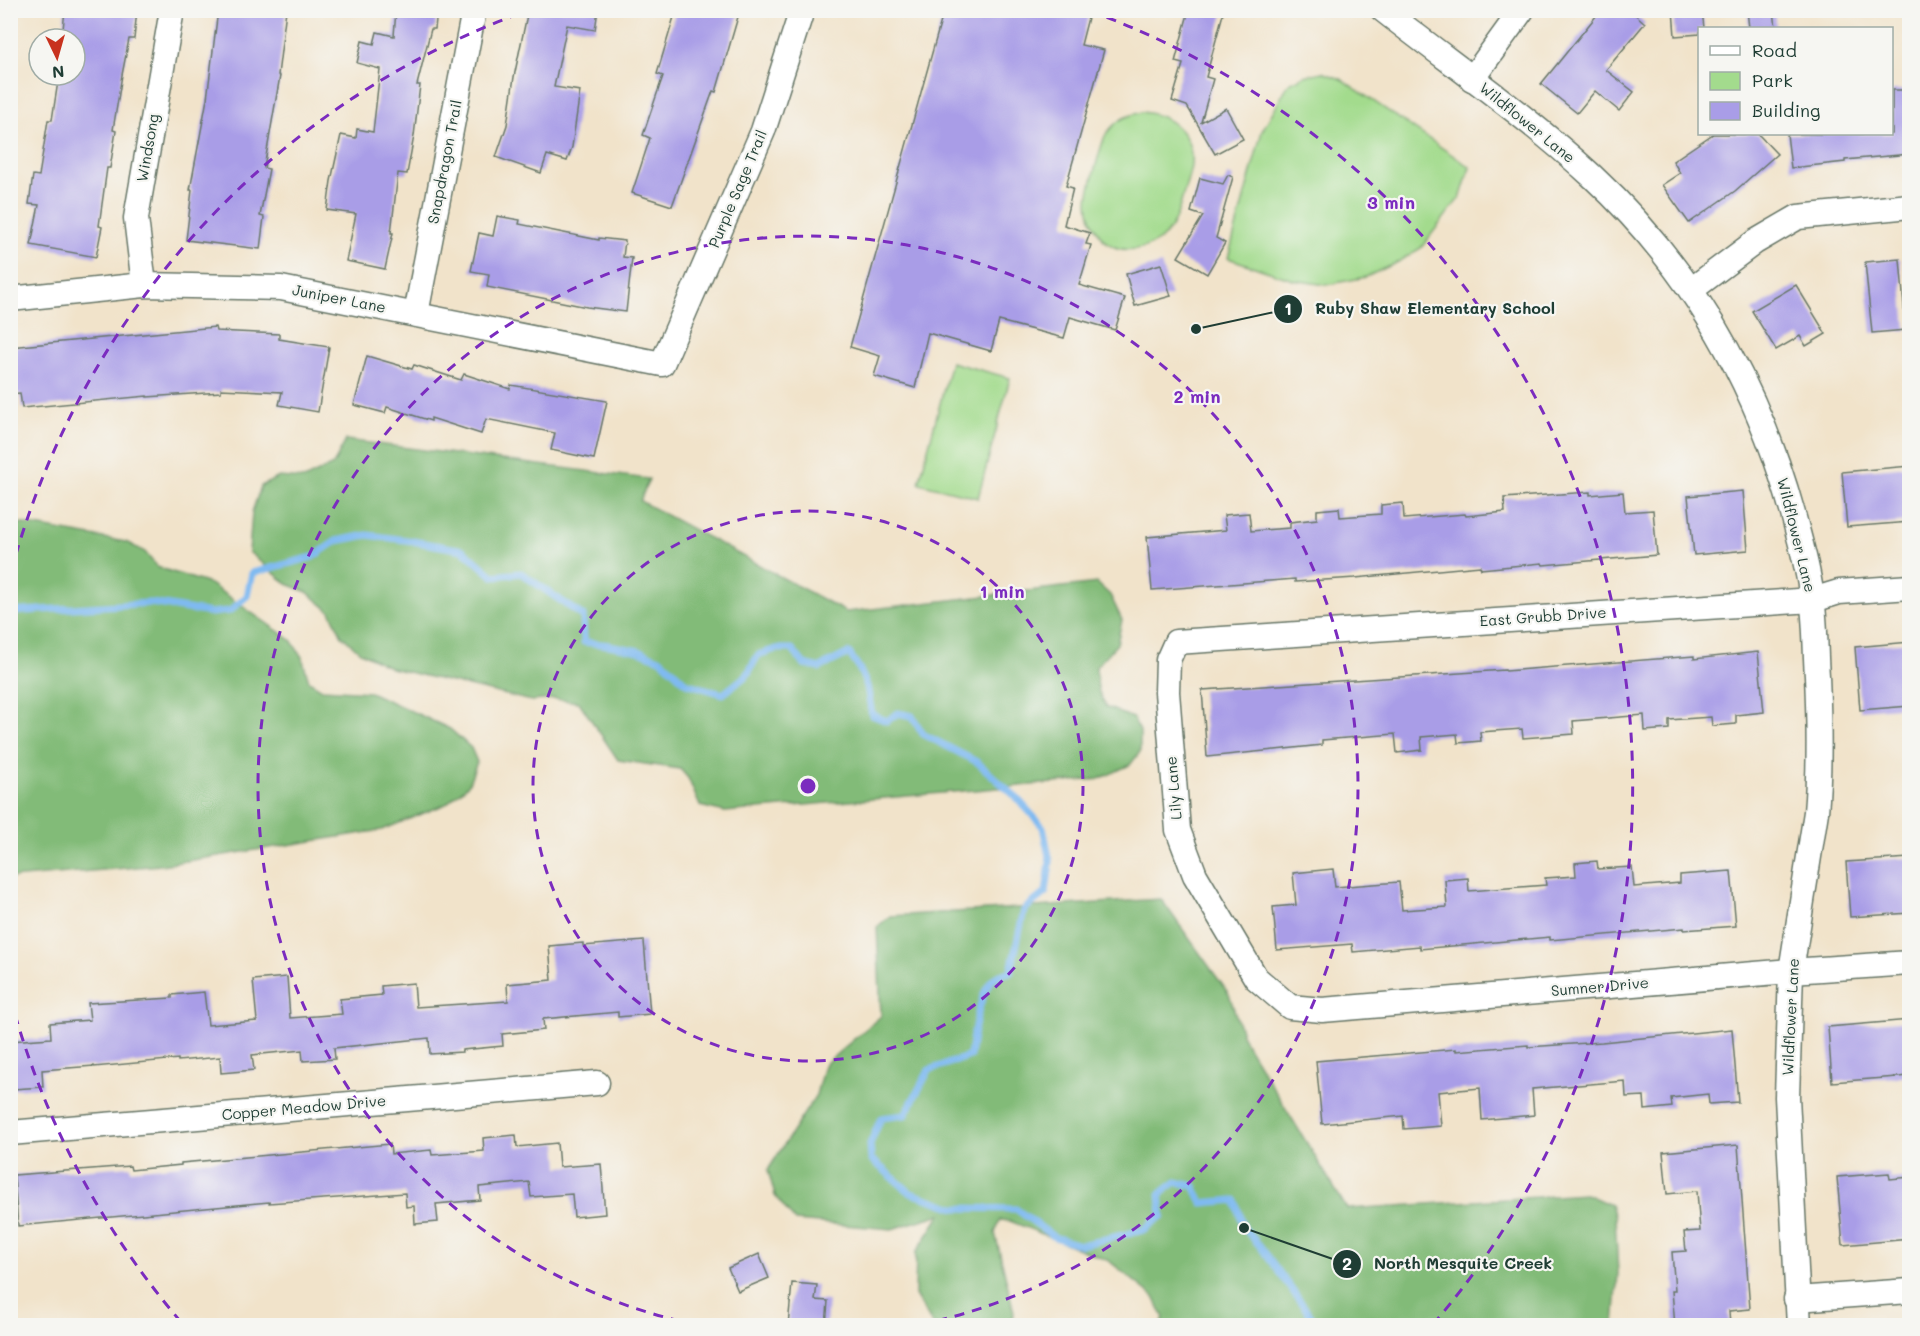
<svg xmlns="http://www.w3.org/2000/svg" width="1920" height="1336" viewBox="0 0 1920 1336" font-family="Mali,sans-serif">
	<rect width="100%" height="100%" fill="#f6f6f2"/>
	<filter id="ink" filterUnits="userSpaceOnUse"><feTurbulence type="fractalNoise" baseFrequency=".0167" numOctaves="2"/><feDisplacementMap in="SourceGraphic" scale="12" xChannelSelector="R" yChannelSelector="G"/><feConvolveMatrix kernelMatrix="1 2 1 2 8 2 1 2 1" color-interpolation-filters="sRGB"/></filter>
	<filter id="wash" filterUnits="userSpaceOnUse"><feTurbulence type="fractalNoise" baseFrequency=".008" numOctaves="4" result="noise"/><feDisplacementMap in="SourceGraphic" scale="24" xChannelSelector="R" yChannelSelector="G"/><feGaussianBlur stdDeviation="1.35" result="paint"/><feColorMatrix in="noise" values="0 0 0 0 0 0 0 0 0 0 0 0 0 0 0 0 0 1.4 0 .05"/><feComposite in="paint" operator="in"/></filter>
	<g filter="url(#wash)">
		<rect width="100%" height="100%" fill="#f1e3ca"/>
		<g fill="#a3db8d" stroke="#618c60" stroke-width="1.5">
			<polygon points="1322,72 1341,79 1470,167 1461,196 1421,248 1398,262 1366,277 1326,285 1293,280 1228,258 1262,131 1289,83 1304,76"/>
			<path d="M 1142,112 C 1171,115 1194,134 1191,165 C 1190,175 1185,186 1183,196 C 1179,209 1176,222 1167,233 C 1153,251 1118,256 1103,239 C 1094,228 1088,216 1088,202 C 1088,191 1101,146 1105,136 C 1107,132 1111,128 1114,125 C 1120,118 1133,114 1142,112 Z"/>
			<polygon points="951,362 1010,378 978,498 919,483"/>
		</g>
		<g fill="#82bb78" stroke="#507c56" stroke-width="1.5">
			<polygon points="346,440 649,479 640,501 846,612 1097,583 1110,595 1122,620 1117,644 1096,667 1098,690 1106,707 1133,718 1140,731 1140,752 1130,765 1099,779 725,812 700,806 688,778 680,769 618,760 579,702 554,699 532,701 391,668 360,652 342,636 330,611 307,592 287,584 249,552 252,512 261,486 279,477 304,479 333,465"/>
			<polygon points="11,523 18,523 126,542 145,552 157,567 210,584 291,640 302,657 309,681 322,689 370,692 450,729 471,748 477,762 468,785 446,804 382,830 161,865 11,878"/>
			<polygon points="1161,899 1229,994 1244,1040 1347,1209 1586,1194 1611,1205 1615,1216 1618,1273 1614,1325 1161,1325 1164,1318 1154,1297 1109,1261 1010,1221 1000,1220 995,1233 1014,1312 1012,1325 933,1325 915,1295 916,1253 941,1214 892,1229 795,1221 775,1196 768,1170 816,1095 824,1065 881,1016 877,927 890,916"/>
		</g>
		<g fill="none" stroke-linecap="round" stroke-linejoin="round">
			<path stroke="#7fbaf1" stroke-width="7" d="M 10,612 L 151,603 L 211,613 L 230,611 L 247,596 L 252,573 L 313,557 L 336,541 L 367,535 L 406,540 L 463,550 L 493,576 L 521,573 L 583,616 L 584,642 L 609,645 L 639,651 L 662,660 L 686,683 L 723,694 L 747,675 L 758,655 L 776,649 L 792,649 L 804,664 L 819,668 L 849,653 L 859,668 L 867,686 L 872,715 L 887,721 L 898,713 L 912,716 L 923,734 L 977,762 L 1016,797 L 1043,827 L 1050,862 L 1046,892 L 1024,910 L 1011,971 C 1005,974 997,975 993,979 C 980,991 972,1038 970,1056 L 929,1070 L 905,1115 L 881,1118 L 870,1144 L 871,1159 L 911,1193 L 955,1208 L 1016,1209 L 1054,1237 L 1081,1245 L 1143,1230 L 1162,1216 L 1160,1194 L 1176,1182 L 1194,1186 L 1202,1203 L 1235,1200 L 1244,1228 L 1260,1246 L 1318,1326"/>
		</g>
		<g id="blocks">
			<g fill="#a99de7">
				<polygon points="65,10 137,10 134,39 129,39 122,75 113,130 116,131 110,168 107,168 99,226 102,227 96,257 31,245 39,205 29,204 33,175 39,176 48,120 52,120 59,75 75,75 75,39 62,39"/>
				<polygon points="218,10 286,10 278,75 280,76 264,168 269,169 260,216 264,217 260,249 186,240 192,190 190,190 207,99"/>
				<polygon points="396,10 437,10 435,29 431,29 417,85 420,85 414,136 407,174 398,173 391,233 393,233 385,269 346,261 356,214 327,210 331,181 341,135 356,138 357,129 373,132 380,69 357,63 362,41 374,44 377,32 394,36"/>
				<polygon points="528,10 598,10 595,30 567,25 554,87 580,91 572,147 567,161 547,155 541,173 496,157 507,125 514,77"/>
				<polygon points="676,10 740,10 716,92 713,91 672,206 632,193 650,138 643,135 663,76 657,74"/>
				<polygon points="944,10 1090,10 1081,45 1104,50 1066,186 1073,188 1064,225 1090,233 1086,244 1091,245 1079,285 1125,298 1115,330 1070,317 1064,338 999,321 991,351 928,333 915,388 874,376 880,356 850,347"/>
				<polygon points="1189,10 1224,10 1206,77 1213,79 1201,122 1226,108 1243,139 1215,154 1187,106 1172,101 1183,64 1175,62"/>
				<polygon points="1601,10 1630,10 1645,23 1606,70 1634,92 1619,111 1595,91 1577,113 1541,84"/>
				<polygon points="1673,10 1702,10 1704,28 1700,28 1700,34 1675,36"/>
				<polygon points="1747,10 1774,10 1776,28 1749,28"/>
				<polygon points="1892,90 1905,90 1910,154 1845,160 1845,162 1791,168 1787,134 1892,134"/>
				<polygon points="1713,134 1758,134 1777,154 1735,191 1689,223 1662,185 1680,173 1673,161"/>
				<polygon points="1228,175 1233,177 1216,238 1225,243 1207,274 1178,257 1203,216 1191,212 1200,178 1223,184"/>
				<polygon points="497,216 520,220 519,224 599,240 599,238 625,241 623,257 632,258 626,312 587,307 487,287 489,274 471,271 479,233 493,236"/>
				<polygon points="1900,259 1906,330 1872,333 1865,262"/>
				<polygon points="1161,264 1171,296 1135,306 1126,274"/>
				<polygon points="1796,285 1826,334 1806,346 1800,336 1776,350 1752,311"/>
				<polygon points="215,327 216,331 279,334 279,339 329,347 318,412 279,405 282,392 221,389 221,392 147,397 147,396 22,408 20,393 10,394 10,347"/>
				<polygon points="367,356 412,369 414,365 461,380 464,374 510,389 511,385 607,401 594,459 551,450 555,433 486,419 481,434 431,418 431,421 387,407 385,413 354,405"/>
				<polygon points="1910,466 1910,522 1847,527 1842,472"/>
				<polygon points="1743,491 1748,550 1694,555 1688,496"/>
				<polygon points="1590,492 1590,495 1623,492 1625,512 1653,510 1657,555 1543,565 1542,563 1481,569 1480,566 1355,578 1295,582 1295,579 1152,590 1147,537 1226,530 1224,515 1249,513 1251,531 1290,528 1290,522 1317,519 1317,510 1339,508 1340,517 1381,514 1381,505 1403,503 1404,519 1465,514 1466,516 1505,512 1504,498"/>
				<polygon points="1910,642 1910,706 1860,710 1855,647"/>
				<polygon points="1758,652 1764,712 1736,715 1736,724 1712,726 1711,717 1669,720 1669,729 1645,731 1644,715 1573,721 1574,734 1523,738 1522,729 1480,732 1481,741 1458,743 1457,734 1421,737 1422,750 1397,753 1395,734 1322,740 1322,745 1207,757 1202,690 1505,670 1506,671 1694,656 1694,659"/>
				<polygon points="1910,858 1910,913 1850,917 1846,862"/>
				<polygon points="1597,861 1598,869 1632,867 1634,887 1680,883 1680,875 1731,871 1736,926 1684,930 1684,928 1550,940 1550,937 1420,949 1420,946 1353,952 1352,944 1277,950 1273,907 1296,905 1293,873 1333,869 1335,887 1399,882 1402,910 1447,907 1445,880 1468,878 1469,891 1546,885 1545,878 1576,876 1575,863"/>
				<polygon points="644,941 650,1014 618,1017 618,1012 543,1019 544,1030 502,1034 503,1046 462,1050 462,1052 430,1054 429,1038 334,1048 335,1059 303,1061 302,1050 252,1055 254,1070 221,1073 220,1057 178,1061 178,1059 94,1067 94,1066 42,1070 43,1087 13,1089 10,1041 51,1038 50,1023 90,1020 88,1003 172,998 172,995 204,992 208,1025 257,1021 253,980 287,977 290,1018 342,1014 340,999 382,995 381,986 414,983 416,1007 508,1001 507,984 552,980 549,946 583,943 583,946"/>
				<polygon points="1910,1020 1910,1076 1832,1082 1828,1027"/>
				<polygon points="1732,1029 1738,1102 1709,1104 1708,1094 1671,1098 1672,1107 1645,1110 1644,1096 1626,1097 1625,1081 1532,1089 1534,1115 1482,1120 1480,1088 1438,1092 1441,1126 1404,1129 1403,1116 1322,1124 1316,1061 1456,1049 1456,1051 1528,1045 1528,1047 1602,1042"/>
				<polygon points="516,1135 517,1147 557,1143 559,1167 601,1164 605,1214 574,1217 572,1194 531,1197 529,1182 479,1187 480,1200 436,1204 438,1222 415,1224 414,1206 406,1207 405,1193 269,1203 269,1202 18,1226 14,1175 130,1166 131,1170 181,1165 181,1163 390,1144 391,1154 431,1150 432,1155 484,1151 483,1138"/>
				<polygon points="1738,1145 1750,1309 1729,1311 1730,1326 1675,1326 1672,1291 1675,1291 1672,1252 1686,1251 1684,1232 1700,1231 1697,1191 1667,1194 1663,1152"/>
				<polygon points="1889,1173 1890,1179 1910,1177 1910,1239 1843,1245 1837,1177"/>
				<polygon points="759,1254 769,1278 738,1291 728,1268"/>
				<polygon points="792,1283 817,1285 815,1300 828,1301 826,1326 788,1326"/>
			</g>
		</g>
	</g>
	<g filter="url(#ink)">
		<use href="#blocks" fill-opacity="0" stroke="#687768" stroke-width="1.5"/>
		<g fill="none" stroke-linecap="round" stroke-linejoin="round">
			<g stroke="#687768" stroke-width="27">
				<g id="street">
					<path d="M 1383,10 C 1453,65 1527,116 1592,176 C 1691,268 1757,384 1793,514 C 1800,541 1809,570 1812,599 C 1816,624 1815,650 1817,676 C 1819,721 1820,767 1816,812 L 1791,971 L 1787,1097 L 1799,1326"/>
					<polyline points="1472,79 1522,10"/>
					<polyline points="144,285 136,218 172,10"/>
					<polyline points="1691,290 1755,242 1798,217 1910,206"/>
					<polyline points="10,299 144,285 281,288 662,364 763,131 802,10"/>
					<polyline points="416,314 474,10"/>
					<polyline points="1910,587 1839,592 1813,600 1176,642 1168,660 1167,692 1178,830 1195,875 1256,978 1290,1007 1322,1010 1791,971 1910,963"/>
					<polyline points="10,1133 597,1083"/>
					<polyline points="1796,1299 1910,1291"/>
				</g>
			</g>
			<use href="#street" stroke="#fff" stroke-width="24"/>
		</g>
	</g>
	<g fill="none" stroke="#7b2cbf" stroke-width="3" stroke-dasharray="10 8">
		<circle cx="808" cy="786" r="275"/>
		<path d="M698 1325A550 550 0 1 1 918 1325"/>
		<path d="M181 1322A825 825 0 0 1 11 1000M11 572A825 825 0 0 1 526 11M1090 11A825 825 0 0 1 1435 1322"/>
	</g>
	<g text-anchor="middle" stroke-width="4.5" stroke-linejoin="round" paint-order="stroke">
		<g font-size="15" fill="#1f3d34" stroke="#f6f6f2">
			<text transform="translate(1527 123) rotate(39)" y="5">Wildflower Lane</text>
			<text transform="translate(148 148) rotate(-80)" y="5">Windsong</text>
			<text transform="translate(445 162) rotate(-79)" y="5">Snapdragon Trail</text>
			<text transform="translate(738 189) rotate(-67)" y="5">Purple Sage Trail</text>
			<text transform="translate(339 299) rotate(11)" y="5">Juniper Lane</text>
			<text transform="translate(1796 535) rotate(76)" y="5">Wildflower Lane</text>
			<text transform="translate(1543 617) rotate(-4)" y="5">East Grubb Drive</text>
			<text transform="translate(1174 788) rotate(-95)" y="5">Lily Lane</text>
			<text transform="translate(1600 987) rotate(-5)" y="5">Sumner Drive</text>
			<text transform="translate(1791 1017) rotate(-87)" y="5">Wildflower Lane</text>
			<text transform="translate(304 1108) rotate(-5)" y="5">Copper Meadow Drive</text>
		</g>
	</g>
	<circle cx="808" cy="786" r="9" fill="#7b2cbf" stroke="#f6f6f2" stroke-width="3"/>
	<g font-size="18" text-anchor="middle" font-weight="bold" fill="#7b2cbf" stroke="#f6f6f2" stroke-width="4.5" stroke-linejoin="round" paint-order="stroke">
		<text x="1391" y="209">3 min</text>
		<text x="1197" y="403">2 min</text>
		<text x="1002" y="598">1 min</text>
	</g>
	<path fill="none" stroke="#1f3d34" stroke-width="2" d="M1196 329L1288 309M1244 1228L1347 1264"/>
	<g fill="#1f3d34" stroke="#f6f6f2" stroke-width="2">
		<circle cx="1196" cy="329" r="6"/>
		<circle cx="1244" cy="1228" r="6"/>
		<circle cx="1288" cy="309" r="15"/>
		<circle cx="1347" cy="1264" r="15"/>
	</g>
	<g font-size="18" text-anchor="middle" font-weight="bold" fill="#fff">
		<text x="1288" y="315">1</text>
		<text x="1347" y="1270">2</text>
	</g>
	<g font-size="16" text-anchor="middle" font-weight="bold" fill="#1f3d34" stroke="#f6f6f2" stroke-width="4.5" stroke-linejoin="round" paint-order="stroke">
		<text x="1435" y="314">Ruby Shaw Elementary School</text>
		<text x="1463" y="1269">North Mesquite Creek</text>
	</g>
	<rect width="1920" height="1336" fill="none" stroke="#f6f6f2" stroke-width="36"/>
	<rect x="1698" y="27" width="195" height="108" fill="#f6f6f2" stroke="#a0aca6" stroke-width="1.5"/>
	<rect x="1710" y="46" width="30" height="9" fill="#ffffff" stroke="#a0aca6" stroke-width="1.5"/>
	<text x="1752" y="57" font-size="18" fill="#1f3d34">Road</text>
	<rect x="1710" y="72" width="30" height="18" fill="#a3db8d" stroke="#a0aca6" stroke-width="1.5"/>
	<text x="1752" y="87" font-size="18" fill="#1f3d34">Park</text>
	<rect x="1710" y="102" width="30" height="18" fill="#a99de7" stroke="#a0aca6" stroke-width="1.5"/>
	<text x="1752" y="117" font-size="18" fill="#1f3d34">Building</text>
	<g transform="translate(57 57) rotate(175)"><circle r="28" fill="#f6f6f2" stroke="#a0aca6" stroke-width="1.5"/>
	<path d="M0-4.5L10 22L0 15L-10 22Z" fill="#c8321e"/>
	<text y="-9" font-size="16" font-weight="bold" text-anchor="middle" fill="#1f3d34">N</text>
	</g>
</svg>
